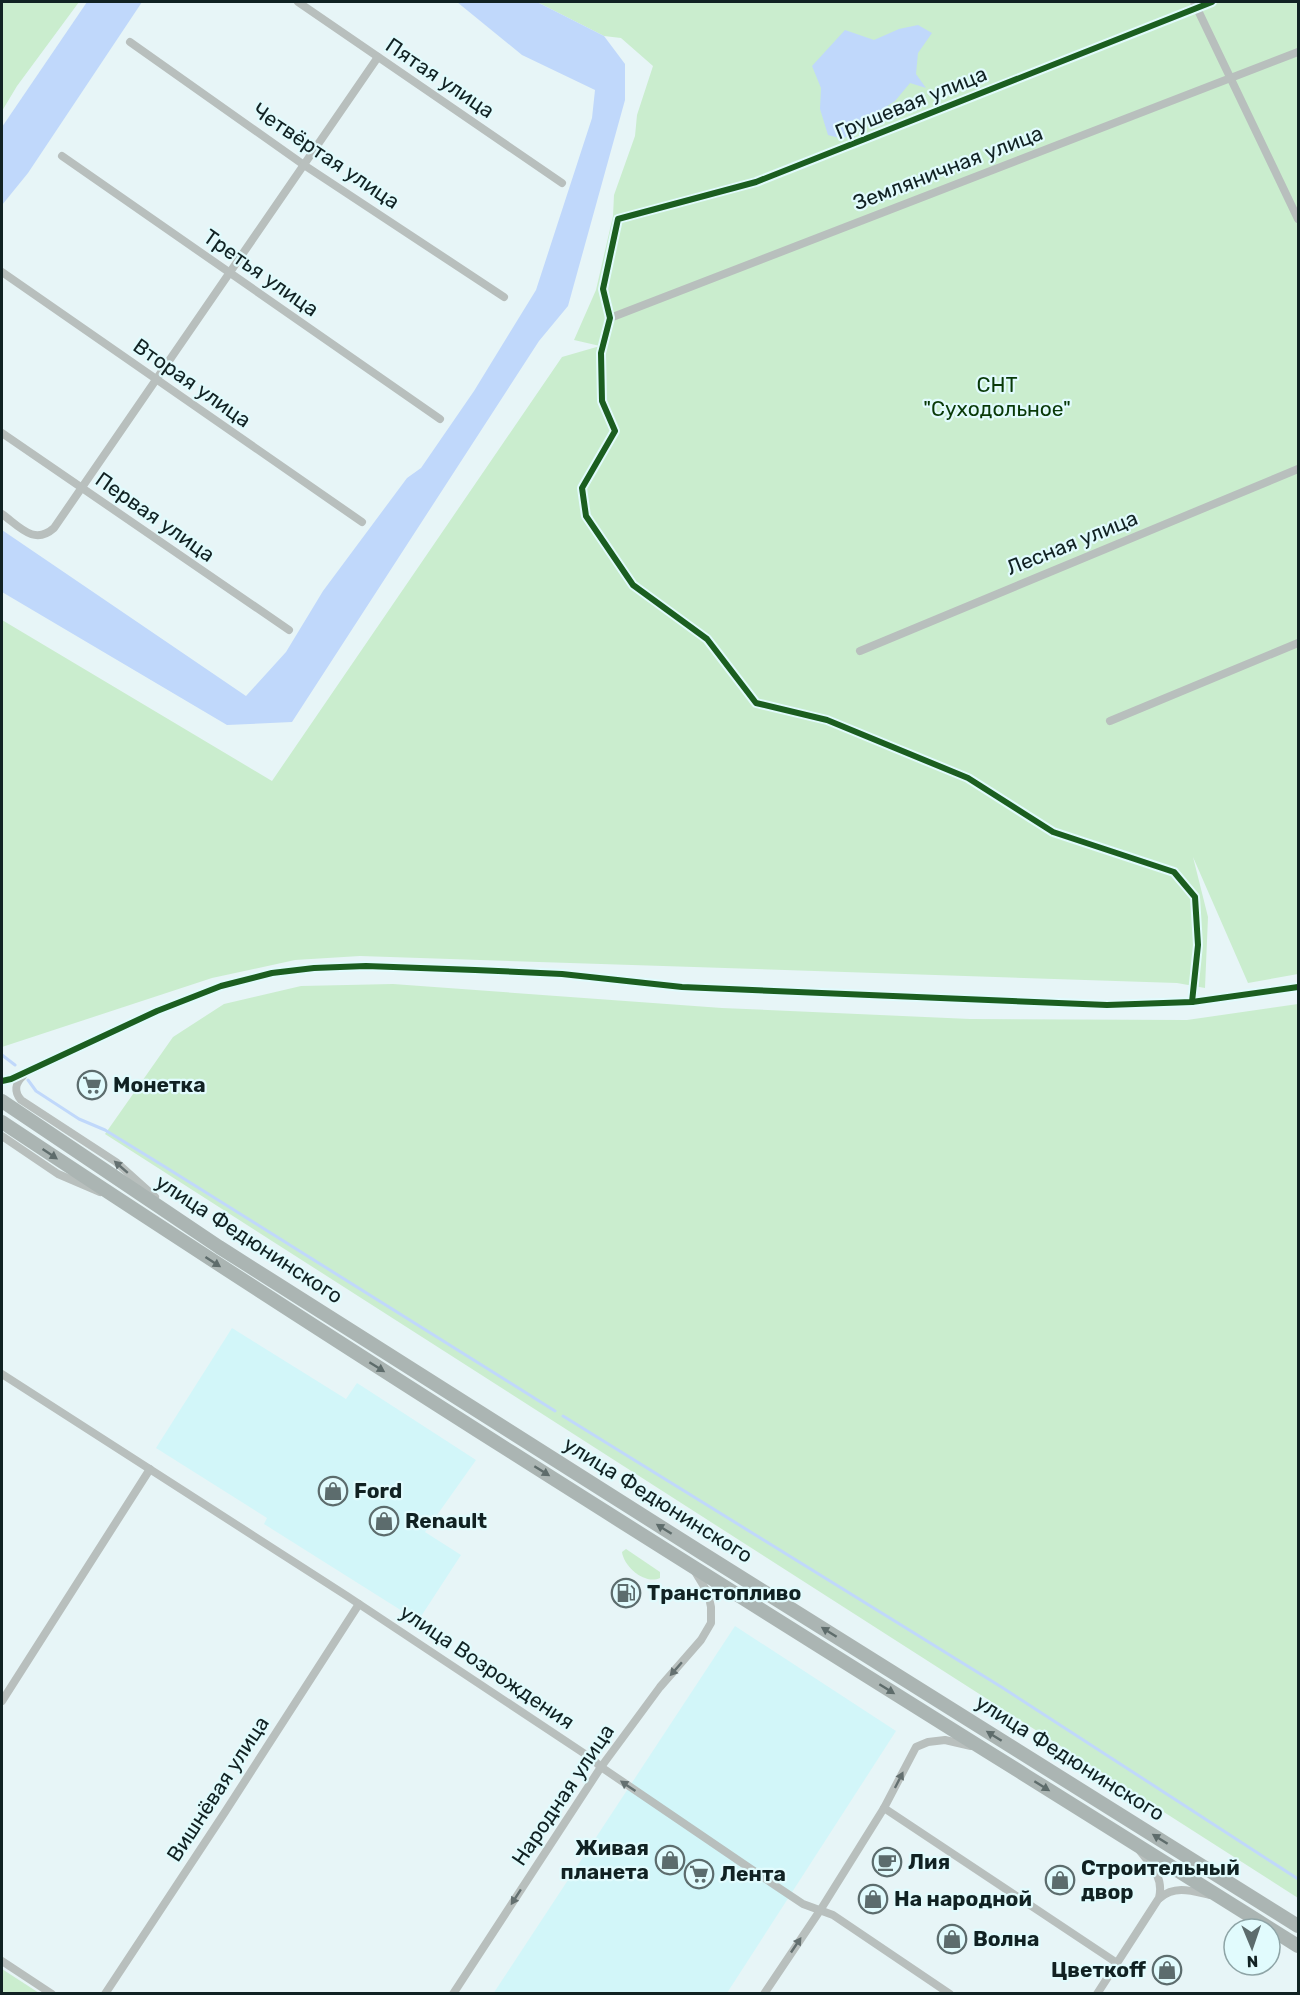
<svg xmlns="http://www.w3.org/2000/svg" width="1300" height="1995" viewBox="0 0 1300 1995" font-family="Rubik,sans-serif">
	<rect width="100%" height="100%" fill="#e7f5f7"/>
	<g fill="#d2f6f9">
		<polygon points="232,1328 346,1399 357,1383 476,1460 425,1532 461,1555 418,1621 264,1524 267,1518 156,1448"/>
		<polygon points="735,1626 896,1731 727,1993 493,1994"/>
	</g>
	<g fill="#caedce">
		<polygon points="2,2 79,2 17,86 2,111"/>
		<polygon points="537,2 1298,2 1298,974 1248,983 1193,857 1208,917 1205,988 1177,983 360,956 295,960 212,978 2,1047 2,620 272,781 562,357 600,346 574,340 596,290 613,216 614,195 635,136 637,115 653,66 621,38 604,36"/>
		<polygon points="393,984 722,1008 970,1019 1187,1020 1298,1004 1298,1898 105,1134 173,1037 224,1004 301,986"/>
		<path d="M 626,1549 L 660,1572 L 660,1578 C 645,1585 624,1567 622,1552 Z"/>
		<polygon points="2,1969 39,1993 2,1993"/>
	</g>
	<g fill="#c0d8fb">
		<polygon points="87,2 142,2 28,173 2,205 2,127"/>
		<polygon points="457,2 537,2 604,36 625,64 625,100 568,306 539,341 292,722 227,725 2,592 2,530 246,696 286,652 323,591 407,478 421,468 474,391 536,290 592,118 595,90 522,55"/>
		<polygon points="918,25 932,33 918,53 916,74 926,88 910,83 895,101 878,112 860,128 843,139 828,135 820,109 821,88 812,66 845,30 874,40 899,29"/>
	</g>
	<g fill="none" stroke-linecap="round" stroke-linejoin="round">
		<g stroke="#c0d8fb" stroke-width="3">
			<polyline points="2,1055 15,1065"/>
			<polyline points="28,1080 36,1091 79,1119 105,1130 162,1165 555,1411"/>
			<polyline points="563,1416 1003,1688 1298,1879"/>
		</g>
		<g stroke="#b8bfbd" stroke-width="8">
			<polyline points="298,2 562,183"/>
			<polyline points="1194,2 1298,219"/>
			<polyline points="130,42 304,165 504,297"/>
			<polyline points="62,156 440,419"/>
			<polyline points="2,272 362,522"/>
			<polyline points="610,318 1298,52"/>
			<polyline points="2,433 289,630"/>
			<path d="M 2,514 C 19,526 34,546 54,528 L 378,57"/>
			<polyline points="860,651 1298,469"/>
			<polyline points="1110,721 1298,643"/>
			<polyline points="1192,1002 1198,945 1195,897 1174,872 1053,832 968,778 827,720 756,703 707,639 633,585 586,516 582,488 615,431 602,401 601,353 610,318 603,289 618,219 756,182 1212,2"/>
			<path d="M 23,1076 C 15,1083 14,1092 21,1100 L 116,1162 L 155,1197"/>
			<polyline points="2,1081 11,1079 157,1011 221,986 272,973 314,968 366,966 475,970 562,974 682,987 1107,1005 1192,1002 1298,987"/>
			<polyline points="2,1136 58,1174 100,1192"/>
			<polyline points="2,1374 347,1596 591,1758 601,1767 776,1886 803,1904 833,1915 950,1994"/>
			<polyline points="2,1701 150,1469"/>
			<polyline points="884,1808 1117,1963"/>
			<path d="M 1160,1898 C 1175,1885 1192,1891 1210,1895"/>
			<polyline points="2,1961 52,1994"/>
			<polyline points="105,1994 225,1812 359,1604"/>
			<polyline points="453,1994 601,1767 660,1687 701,1640 711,1623 711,1607 708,1593 694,1570"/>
			<polyline points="764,1994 821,1909 884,1808 916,1747 928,1742 945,1740 971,1746"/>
			<path d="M 1097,1994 L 1159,1898 C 1164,1878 1152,1866 1140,1851"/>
		</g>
		<g stroke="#abb5b3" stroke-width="14">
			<polyline points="2,1101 219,1247 702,1553 1298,1926"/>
			<path d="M 2,1122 C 428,1405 865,1674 1298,1946"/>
		</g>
		<g stroke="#e1fbfd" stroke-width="10">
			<g id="cycleway">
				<polyline points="1192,1002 1198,945 1195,897 1174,872 1053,832 968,778 827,720 756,703 707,639 633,585 586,516 582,488 615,431 602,401 601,353 610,318 603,289 618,219 756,182 1212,2"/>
				<polyline points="2,1081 11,1079 157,1011 221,986 272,973 314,968 366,966 475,970 562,974 682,987 1107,1005 1192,1002 1298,987"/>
			</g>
		</g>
		<use href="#cycleway" stroke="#1b5e20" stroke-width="6"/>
	</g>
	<defs><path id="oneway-solid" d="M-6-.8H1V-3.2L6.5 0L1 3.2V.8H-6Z" transform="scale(1.5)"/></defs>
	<g fill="#5e6c6b">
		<use href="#oneway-solid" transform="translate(50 1154) rotate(34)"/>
		<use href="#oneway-solid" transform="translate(213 1262) rotate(33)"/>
		<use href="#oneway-solid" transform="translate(377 1367) rotate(32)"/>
		<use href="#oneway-solid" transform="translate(542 1471) rotate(32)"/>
		<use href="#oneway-solid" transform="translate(664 1529) rotate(-148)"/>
		<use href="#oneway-solid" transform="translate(829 1632) rotate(-148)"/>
		<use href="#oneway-solid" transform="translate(887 1689) rotate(32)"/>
		<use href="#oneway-solid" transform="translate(994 1736) rotate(-148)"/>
		<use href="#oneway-solid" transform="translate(1042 1786) rotate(32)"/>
		<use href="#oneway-solid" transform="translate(1160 1839) rotate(-148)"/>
	</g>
	<g fill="#647070">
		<use href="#oneway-solid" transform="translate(121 1167) rotate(-139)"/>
		<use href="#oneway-solid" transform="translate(676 1669) rotate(131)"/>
		<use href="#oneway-solid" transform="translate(899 1780) rotate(-63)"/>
		<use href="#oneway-solid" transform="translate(628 1786) rotate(-146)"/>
		<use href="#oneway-solid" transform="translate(516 1897) rotate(123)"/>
		<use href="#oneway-solid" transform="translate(796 1945) rotate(-56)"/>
	</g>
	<defs>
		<g id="supermarket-ring" transform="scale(1.5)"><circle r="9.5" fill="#e1fbfd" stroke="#5c6c6d" stroke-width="1.5"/><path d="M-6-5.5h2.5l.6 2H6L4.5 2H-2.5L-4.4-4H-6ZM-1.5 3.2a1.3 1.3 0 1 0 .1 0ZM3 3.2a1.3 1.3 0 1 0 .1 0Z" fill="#5c6c6d"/></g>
		<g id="shop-ring" transform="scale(1.5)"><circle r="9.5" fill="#e1fbfd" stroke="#5c6c6d" stroke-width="1.5"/><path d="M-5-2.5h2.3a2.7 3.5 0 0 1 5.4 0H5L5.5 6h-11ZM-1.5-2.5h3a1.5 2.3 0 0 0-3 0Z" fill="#5c6c6d"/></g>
		<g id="fuel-ring" transform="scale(1.5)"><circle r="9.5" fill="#e1fbfd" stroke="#5c6c6d" stroke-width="1.5"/><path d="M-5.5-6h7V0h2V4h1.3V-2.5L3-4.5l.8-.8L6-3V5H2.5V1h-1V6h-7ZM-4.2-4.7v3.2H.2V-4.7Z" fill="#5c6c6d"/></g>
		<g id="cafe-ring" transform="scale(1.5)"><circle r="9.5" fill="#e1fbfd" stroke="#5c6c6d" stroke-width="1.5"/><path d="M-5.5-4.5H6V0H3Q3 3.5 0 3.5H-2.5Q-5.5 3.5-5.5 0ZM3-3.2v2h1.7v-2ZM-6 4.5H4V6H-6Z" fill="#5c6c6d"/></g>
	</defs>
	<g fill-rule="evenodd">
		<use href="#supermarket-ring" x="92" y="1085"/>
		<use href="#shop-ring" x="333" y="1491"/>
		<use href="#shop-ring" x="384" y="1521"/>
		<use href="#fuel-ring" x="626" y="1593"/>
		<use href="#shop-ring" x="670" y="1860"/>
		<use href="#cafe-ring" x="887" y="1862"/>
		<use href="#supermarket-ring" x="699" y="1874"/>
		<use href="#shop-ring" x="1060" y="1880"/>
		<use href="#shop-ring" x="873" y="1899"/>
		<use href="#shop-ring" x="952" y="1939"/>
		<use href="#shop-ring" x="1167" y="1970"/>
	</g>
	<g text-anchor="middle" stroke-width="4.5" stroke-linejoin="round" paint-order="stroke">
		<g font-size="21" fill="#112223" stroke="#e1fbfd">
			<text transform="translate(440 78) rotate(34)" y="7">Пятая улица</text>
			<text transform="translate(911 103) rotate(-22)" y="7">Грушевая улица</text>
			<text transform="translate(326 156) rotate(34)" y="7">Четвёртая улица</text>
			<text transform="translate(948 168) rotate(-21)" y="7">Земляничная улица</text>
			<text transform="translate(261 273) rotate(35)" y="7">Третья улица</text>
			<text transform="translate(192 383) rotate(35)" y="7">Вторая улица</text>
			<text transform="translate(155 517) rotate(35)" y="7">Первая улица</text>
			<text transform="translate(1072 543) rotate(-22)" y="7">Лесная улица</text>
			<text transform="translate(249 1239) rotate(33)" y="7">улица Федюнинского</text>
			<text transform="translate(658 1500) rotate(32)" y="7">улица Федюнинского</text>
			<text transform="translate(487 1667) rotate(34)" y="7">улица Возрождения</text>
			<text transform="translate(1070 1758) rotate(32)" y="7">улица Федюнинского</text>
			<text transform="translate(218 1789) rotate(-57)" y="7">Вишнёвая улица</text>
			<text transform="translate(563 1795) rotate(-56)" y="7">Народная улица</text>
		</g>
		<g font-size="21" fill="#083907" stroke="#e1fbfd">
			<text x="997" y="392">СНТ<tspan x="997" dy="24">"Суходольное"</tspan></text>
		</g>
		<g font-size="21" font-weight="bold" fill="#112223" stroke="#e1fbfd" text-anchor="start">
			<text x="113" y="1092">Монетка</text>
			<text x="354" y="1498">Ford</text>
			<text x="405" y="1528">Renault</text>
			<text x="647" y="1600">Транстопливо</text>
			<text x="649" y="1855" text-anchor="end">Живая<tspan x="649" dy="24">планета</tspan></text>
			<text x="908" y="1869">Лия</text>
			<text x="1081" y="1875">Строительный<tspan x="1081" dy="24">двор</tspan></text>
			<text x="720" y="1881">Лента</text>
			<text x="894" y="1906">На народной</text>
			<text x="973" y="1946">Волна</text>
			<text x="1146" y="1977" text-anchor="end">Цветкоff</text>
		</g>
	</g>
	<rect width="1300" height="1995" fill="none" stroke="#112223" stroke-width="6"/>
	<g transform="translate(1252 1947) rotate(178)"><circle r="28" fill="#e1fbfd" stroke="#8ea4a6" stroke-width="1.5"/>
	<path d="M0-4.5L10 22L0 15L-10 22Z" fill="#5c6c6d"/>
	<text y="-9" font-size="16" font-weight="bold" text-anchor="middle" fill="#112223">N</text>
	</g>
</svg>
